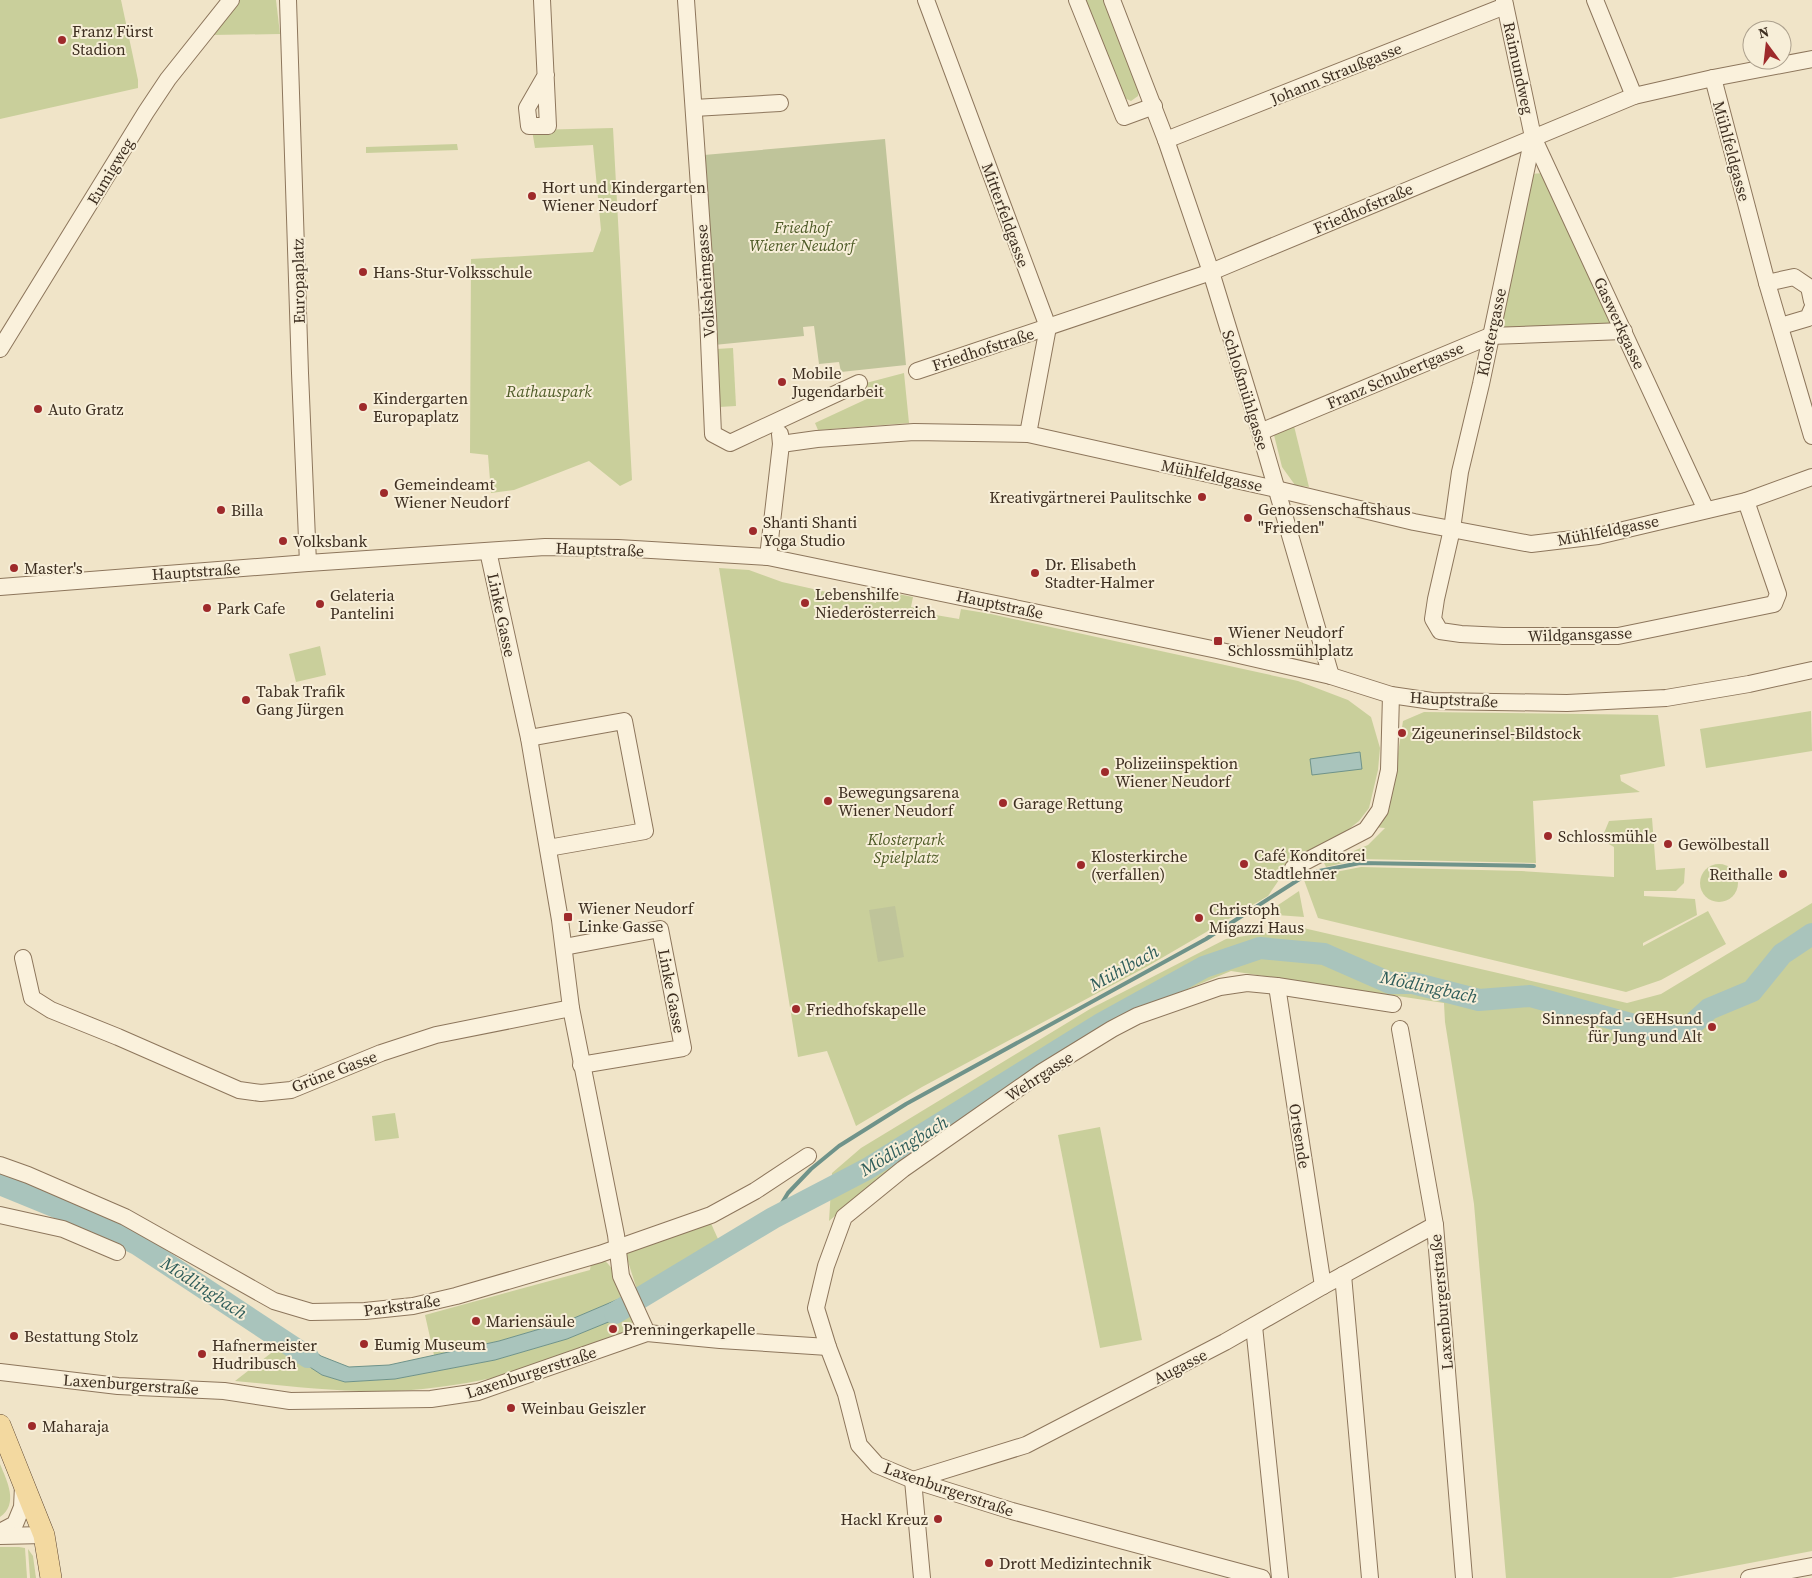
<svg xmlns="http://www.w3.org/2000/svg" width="1812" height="1578" viewBox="0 0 1812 1578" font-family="'Source Serif 4',serif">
	<rect width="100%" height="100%" fill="#f0e4c8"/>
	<g fill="#c9cf9b">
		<polygon points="0,0 121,0 138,80 138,88 0,119"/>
		<polygon points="239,0 276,0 280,34 211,35"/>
		<polygon points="1084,0 1104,0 1139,89 1138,96 1131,101 1122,97"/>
		<polygon points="613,128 632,480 620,486 589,461 514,490 491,493 488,455 470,453 471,259 593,252 601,230 593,145 535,148 532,130"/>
		<polygon points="457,144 458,150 366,153 366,147"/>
		<polygon points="1543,173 1612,318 1607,328 1500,330 1531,174"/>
		<polygon points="733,348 736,406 719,407 716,349"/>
		<polygon points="904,373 909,423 818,430 815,423 871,397 866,383"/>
		<polygon points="1294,426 1309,487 1295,485 1282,467 1274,435"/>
		<polygon points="719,568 749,570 782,582 876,603 878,590 913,597 911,607 924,609 924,613 959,619 961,609 991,614 1298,681 1348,700 1371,717 1380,748 1378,770 1369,808 1359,821 1344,833 1294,858 1268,896 1148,966 922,1087 856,1126 827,1051 798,1057"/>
		<polygon points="320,646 326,675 296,682 289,654"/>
		<polygon points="1811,711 1812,751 1706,768 1700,729"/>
		<polygon points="1424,712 1658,715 1665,766 1620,775 1621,781 1640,792 1533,801 1536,863 1360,859 1326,867 1324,863 1368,845 1385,828 1372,827 1393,786 1403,721"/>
		<polygon points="1652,818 1656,870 1685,868 1684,883 1676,891 1644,891 1644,896 1695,899 1697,915 1643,943 1643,946 1708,911 1726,944 1661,980 1626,992 1318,918 1304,880 1325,874 1361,867 1521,871 1614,877 1614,847 1597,837 1604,833 1609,821"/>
		<circle cx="1719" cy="883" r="19"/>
		<polygon points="1299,891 1304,917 1265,914"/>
		<polygon points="1812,903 1812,1551 1671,1578 1506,1578 1474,1204 1445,1022 1444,1003 1231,971 1128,1014 1120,1010 1014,1070 1010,1087 882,1176 829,1221 832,1173 861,1148 1090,1009 1226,939 1299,927 1627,1003 1661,994"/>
		<polygon points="395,1113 399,1138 375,1141 372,1116"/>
		<polygon points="1100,1127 1142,1340 1100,1348 1058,1135"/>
		<polygon points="709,1219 718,1239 637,1290 626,1255 631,1246"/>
		<path d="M 605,1261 C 615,1269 620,1285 621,1298 L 567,1321 L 499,1341 L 434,1355 L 425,1315 L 590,1270 L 591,1264 Z"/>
		<path d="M 628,1314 L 632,1316 L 634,1320 L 630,1329 L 623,1335 C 594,1346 566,1358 537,1367 C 491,1380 441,1389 394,1391 C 341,1393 288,1386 235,1381 L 279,1347 L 322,1375 L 345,1382 L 395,1379 L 495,1360 L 567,1339 Z"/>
		<path d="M 0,1464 C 7,1481 19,1504 0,1517 Z"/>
		<polygon points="0,1547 19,1547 25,1548 27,1578 0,1578"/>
		<polygon points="28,1549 33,1556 36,1578 30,1578"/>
	</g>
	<g fill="#bfc49a">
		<polygon points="885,139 906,365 841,372 839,362 819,364 814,326 803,327 804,336 714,345 704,155"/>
		<polygon points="895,906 904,957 878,962 869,910"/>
	</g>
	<g fill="#a9c4bc" stroke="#6f938a">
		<polygon points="1360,752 1362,769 1312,775 1310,759"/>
		<polygon points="621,1298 628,1314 567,1339 495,1360 395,1379 345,1382 322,1375 279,1347 287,1332 321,1356 349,1367 389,1365 499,1341 567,1321"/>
	</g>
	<polygon fill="#f0e4c8" points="294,1337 300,1340 290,1355 284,1352"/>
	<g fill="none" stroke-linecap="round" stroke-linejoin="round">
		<polyline stroke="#6f938a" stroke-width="4" points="773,1218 788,1193 811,1169 839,1146 906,1104 1206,939 1309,873 1360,863 1534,866"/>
		<g stroke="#a9c4bc" stroke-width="22">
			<polyline points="0,1184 88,1220 137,1244 308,1357"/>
			<polyline points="615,1313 773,1218 867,1169 1099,1025 1204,967 1260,948 1324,954 1390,983 1413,983 1479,1000 1530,996 1656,1031 1687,1029 1709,1009 1752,991 1782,954 1812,934"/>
		</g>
		<g stroke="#8d765c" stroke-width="18">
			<g id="minor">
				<polyline points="288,0 300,373 308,563"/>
				<polyline points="542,0 548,126 529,126 527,108 546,75"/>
				<polyline points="686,0 708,316 713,434 730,443 859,383"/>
				<polyline points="926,0 1048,327 1028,434"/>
				<polyline points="1077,0 1124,117 1154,106"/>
				<polyline points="1112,0 1166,140 1211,272 1260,432 1331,676"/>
				<polyline points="1504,0 1533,137 1706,510"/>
				<polyline points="1595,0 1634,96"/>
				<polyline points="1713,78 1767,283 1812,436"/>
				<polyline points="694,108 780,103"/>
				<polyline points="1533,137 1481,384 1460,472 1452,529 1436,599 1433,619 1440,631 1461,634 1503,636 1618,636 1774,604 1778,594 1746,501"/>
				<polyline points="1166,140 1505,6"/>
				<polyline points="1767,283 1794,277 1809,287 1812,301"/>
				<polyline points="1781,326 1808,318 1812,309"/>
				<polyline points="0,349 146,112 168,79 231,0"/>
				<polyline points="917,371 1211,272 1634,96 1713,78 1812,59"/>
				<polyline points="1260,432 1490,336 1624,331"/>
				<polyline points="781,444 817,439 914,432 1028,434 1276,489 1414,522 1531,544 1598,536 1746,501 1812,477"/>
				<polyline points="488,551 529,738 560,920 571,1008 616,1235 621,1276 647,1333"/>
				<polyline points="768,557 781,444 780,434"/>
				<polyline points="0,587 308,563 545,547 618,548 768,557 1217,650 1331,676 1391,695 1432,701 1567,703 1666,698 1749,684 1812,670"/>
				<polyline points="529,738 624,721 645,831 548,848"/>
				<polyline points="1293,868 1366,830 1380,810 1389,770 1391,695"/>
				<polyline points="564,947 660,929 683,1048 581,1065"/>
				<polyline points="23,958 32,998 51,1010 118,1037 239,1090 261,1093 291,1090 381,1053 436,1035 571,1008"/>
				<polyline points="1277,986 1323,1286"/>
				<polyline points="1400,1029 1435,1225 1464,1578"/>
				<polyline points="0,1165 28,1175 125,1217 274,1301 311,1312 365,1311 413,1306 456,1296 600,1254 711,1215 755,1191 808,1156"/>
				<polyline points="0,1215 63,1229 117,1252"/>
				<polyline points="1343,1275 1370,1578"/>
				<polyline points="1254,1326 1280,1578"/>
				<polyline points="0,1372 118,1386 224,1391 290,1401 431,1399 478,1392 647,1333 720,1340 828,1347"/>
				<polyline points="0,1532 15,1524 22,1507 23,1486"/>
				<polyline points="0,1536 44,1535"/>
				<polyline points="922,1578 913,1480 1026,1445 1225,1342 1323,1286 1435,1225"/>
				<polyline points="1262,1578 1012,1511 913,1480 877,1465 859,1445 846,1394 828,1347 816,1308 826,1266 844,1217 903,1169 1042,1072 1112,1029 1137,1016 1220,987 1247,983 1277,986 1393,1004"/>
				<polyline points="1749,1578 1812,1566"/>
			</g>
		</g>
		<g stroke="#5b4430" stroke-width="22">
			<polyline id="major" points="0,1425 44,1535 51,1578"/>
		</g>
		<use href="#minor" stroke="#faf1dc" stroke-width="16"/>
		<use href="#major" stroke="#f3d9a0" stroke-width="21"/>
	</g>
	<g fill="#9e2a2b" stroke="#f7eed8" stroke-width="2">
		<circle cx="62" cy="40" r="5"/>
		<circle cx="532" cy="196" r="5"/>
		<circle cx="363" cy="272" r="5"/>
		<circle cx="782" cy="382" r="5"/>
		<circle cx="363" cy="407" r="5"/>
		<circle cx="38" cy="409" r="5"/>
		<circle cx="384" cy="493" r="5"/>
		<circle cx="1202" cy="497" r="5"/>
		<circle cx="221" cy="510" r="5"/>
		<circle cx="1248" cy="518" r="5"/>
		<circle cx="753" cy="531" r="5"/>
		<circle cx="283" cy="541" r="5"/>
		<circle cx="14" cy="568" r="5"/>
		<circle cx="1035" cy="573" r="5"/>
		<circle cx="805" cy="603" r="5"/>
		<circle cx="320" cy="604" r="5"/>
		<circle cx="207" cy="608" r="5"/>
		<rect x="1213" y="636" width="10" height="10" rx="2.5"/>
		<circle cx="246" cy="700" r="5"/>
		<circle cx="1402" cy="733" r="5"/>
		<circle cx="1105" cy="772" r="5"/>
		<circle cx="828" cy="801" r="5"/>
		<circle cx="1003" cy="803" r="5"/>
		<circle cx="1548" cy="836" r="5"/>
		<circle cx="1668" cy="844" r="5"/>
		<circle cx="1244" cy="864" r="5"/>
		<circle cx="1081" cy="865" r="5"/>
		<circle cx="1783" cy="874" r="5"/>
		<rect x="563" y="912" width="10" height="10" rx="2.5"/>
		<circle cx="1199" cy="918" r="5"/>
		<circle cx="796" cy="1009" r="5"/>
		<circle cx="1712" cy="1027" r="5"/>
		<circle cx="476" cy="1321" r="5"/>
		<circle cx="613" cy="1329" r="5"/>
		<circle cx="14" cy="1336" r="5"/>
		<circle cx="364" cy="1344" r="5"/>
		<circle cx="202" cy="1354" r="5"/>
		<circle cx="511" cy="1408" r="5"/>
		<circle cx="32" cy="1426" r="5"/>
		<circle cx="938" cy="1519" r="5"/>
		<circle cx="989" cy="1563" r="5"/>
	</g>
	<g text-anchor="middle" stroke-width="4" stroke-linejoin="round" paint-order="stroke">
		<g font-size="16" fill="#3d2e20" stroke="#f7eed8" text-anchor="start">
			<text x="72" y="37">Franz Fürst<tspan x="72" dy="18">Stadion</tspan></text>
			<text x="542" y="193">Hort und Kindergarten<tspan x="542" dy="18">Wiener Neudorf</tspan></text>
			<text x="373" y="278">Hans-Stur-Volksschule</text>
			<text x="792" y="379">Mobile<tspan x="792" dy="18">Jugendarbeit</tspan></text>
			<text x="373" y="404">Kindergarten<tspan x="373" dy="18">Europaplatz</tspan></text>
			<text x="48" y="415">Auto Gratz</text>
			<text x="394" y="490">Gemeindeamt<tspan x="394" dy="18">Wiener Neudorf</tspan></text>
			<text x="1192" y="503" text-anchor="end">Kreativgärtnerei Paulitschke</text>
			<text x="1258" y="515">Genossenschaftshaus<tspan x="1258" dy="18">"Frieden"</tspan></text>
			<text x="231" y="516">Billa</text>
			<text x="763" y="528">Shanti Shanti<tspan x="763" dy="18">Yoga Studio</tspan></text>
			<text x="293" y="547">Volksbank</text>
			<text x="1045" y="570">Dr. Elisabeth<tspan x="1045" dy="18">Stadter-Halmer</tspan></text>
			<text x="24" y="574">Master's</text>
			<text x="815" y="600">Lebenshilfe<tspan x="815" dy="18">Niederösterreich</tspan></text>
			<text x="330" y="601">Gelateria<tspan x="330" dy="18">Pantelini</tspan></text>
			<text x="217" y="614">Park Cafe</text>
			<text x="1228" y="638">Wiener Neudorf<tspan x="1228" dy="18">Schlossmühlplatz</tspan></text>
			<text x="256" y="697">Tabak Trafik<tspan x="256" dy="18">Gang Jürgen</tspan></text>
			<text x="1412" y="739">Zigeunerinsel-Bildstock</text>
			<text x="1115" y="769">Polizeiinspektion<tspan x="1115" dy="18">Wiener Neudorf</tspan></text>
			<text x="838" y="798">Bewegungsarena<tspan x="838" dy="18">Wiener Neudorf</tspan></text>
			<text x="1013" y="809">Garage Rettung</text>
			<text x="1558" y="842">Schlossmühle</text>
			<text x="1678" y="850">Gewölbestall</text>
			<text x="1254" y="861">Café Konditorei<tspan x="1254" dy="18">Stadtlehner</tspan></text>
			<text x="1091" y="862">Klosterkirche<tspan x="1091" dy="18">(verfallen)</tspan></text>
			<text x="1773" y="880" text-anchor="end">Reithalle</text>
			<text x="578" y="914">Wiener Neudorf<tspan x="578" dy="18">Linke Gasse</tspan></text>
			<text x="1209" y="915">Christoph<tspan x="1209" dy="18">Migazzi Haus</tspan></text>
			<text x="806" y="1015">Friedhofskapelle</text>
			<text x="1702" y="1024" text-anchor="end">Sinnespfad - GEHsund<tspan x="1702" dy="18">für Jung und Alt</tspan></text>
			<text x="486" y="1327">Mariensäule</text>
			<text x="623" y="1335">Prenningerkapelle</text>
			<text x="24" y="1342">Bestattung Stolz</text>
			<text x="374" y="1350">Eumig Museum</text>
			<text x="212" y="1351">Hafnermeister<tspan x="212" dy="18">Hudribusch</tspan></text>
			<text x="521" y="1414">Weinbau Geiszler</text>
			<text x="42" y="1432">Maharaja</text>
			<text x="928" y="1525" text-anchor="end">Hackl Kreuz</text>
			<text x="999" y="1569">Drott Medizintechnik</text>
		</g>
		<g font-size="16" fill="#3d2e20" stroke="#f7eed8">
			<text transform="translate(1519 68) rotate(78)" y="6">Raimundweg</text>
			<text transform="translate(1336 73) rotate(-22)" y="6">Johann Straußgasse</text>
			<text transform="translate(1732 151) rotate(75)" y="6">Mühlfeldgasse</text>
			<text transform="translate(110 171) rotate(-59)" y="6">Eumigweg</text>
			<text transform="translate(1363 208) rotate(-23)" y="6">Friedhofstraße</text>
			<text transform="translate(1006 215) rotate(70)" y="6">Mitterfeldgasse</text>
			<text transform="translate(298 281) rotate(-91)" y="6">Europaplatz</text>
			<text transform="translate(705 281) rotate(-94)" y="6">Volksheimgasse</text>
			<text transform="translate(1620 323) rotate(65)" y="6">Gaswerkgasse</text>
			<text transform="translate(1491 332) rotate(-78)" y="6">Klostergasse</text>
			<text transform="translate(983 349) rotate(-18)" y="6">Friedhofstraße</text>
			<text transform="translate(1395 375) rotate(-23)" y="6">Franz Schubertgasse</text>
			<text transform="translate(1246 390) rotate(73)" y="6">Schloßmühlgasse</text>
			<text transform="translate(1212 475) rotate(12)" y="6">Mühlfeldgasse</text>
			<text transform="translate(1608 530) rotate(-11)" y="6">Mühlfeldgasse</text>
			<text transform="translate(600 549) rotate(2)" y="6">Hauptstraße</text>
			<text transform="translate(196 571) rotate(-4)" y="6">Hauptstraße</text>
			<text transform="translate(1000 604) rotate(12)" y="6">Hauptstraße</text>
			<text transform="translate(502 615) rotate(78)" y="6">Linke Gasse</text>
			<text transform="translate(1580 634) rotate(-2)" y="6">Wildgansgasse</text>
			<text transform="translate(1454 699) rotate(3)" y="6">Hauptstraße</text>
			<text transform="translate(672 991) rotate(79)" y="6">Linke Gasse</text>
			<text transform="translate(334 1071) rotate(-21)" y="6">Grüne Gasse</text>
			<text transform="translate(1039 1076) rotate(-33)" y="6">Wehrgasse</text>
			<text transform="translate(1300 1136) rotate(81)" y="6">Ortsende</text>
			<text transform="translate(1441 1302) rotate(-95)" y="6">Laxenburgerstraße</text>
			<text transform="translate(402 1305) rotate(-8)" y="6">Parkstraße</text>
			<text transform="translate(1180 1366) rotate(-27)" y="6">Augasse</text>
			<text transform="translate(531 1372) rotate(-18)" y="6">Laxenburgerstraße</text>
			<text transform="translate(131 1384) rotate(4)" y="6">Laxenburgerstraße</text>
			<text transform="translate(949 1489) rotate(19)" y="6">Laxenburgerstraße</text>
		</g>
		<g font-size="16" font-style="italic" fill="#4d5a26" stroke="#f7eed8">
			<text x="802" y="233">Friedhof<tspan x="802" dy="18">Wiener Neudorf</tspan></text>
			<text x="549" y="397">Rathauspark</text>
			<text x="906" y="845">Klosterpark<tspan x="906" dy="18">Spielplatz</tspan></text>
		</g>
		<g font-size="18" font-style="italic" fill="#2f5d5a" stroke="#f7eed8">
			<text transform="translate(1124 968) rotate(-29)" y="6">Mühlbach</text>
			<text transform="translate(1429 987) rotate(12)" y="6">Mödlingbach</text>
			<text transform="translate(904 1146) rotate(-31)" y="6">Mödlingbach</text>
			<text transform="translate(204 1288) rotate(33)" y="6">Mödlingbach</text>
		</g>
	</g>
	<g transform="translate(1767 45) rotate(345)"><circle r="24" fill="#f7eed8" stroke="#ada18e"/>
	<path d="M0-4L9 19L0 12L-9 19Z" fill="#9e2a2b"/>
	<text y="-8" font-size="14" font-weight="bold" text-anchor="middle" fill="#3d2e20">N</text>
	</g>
</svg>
